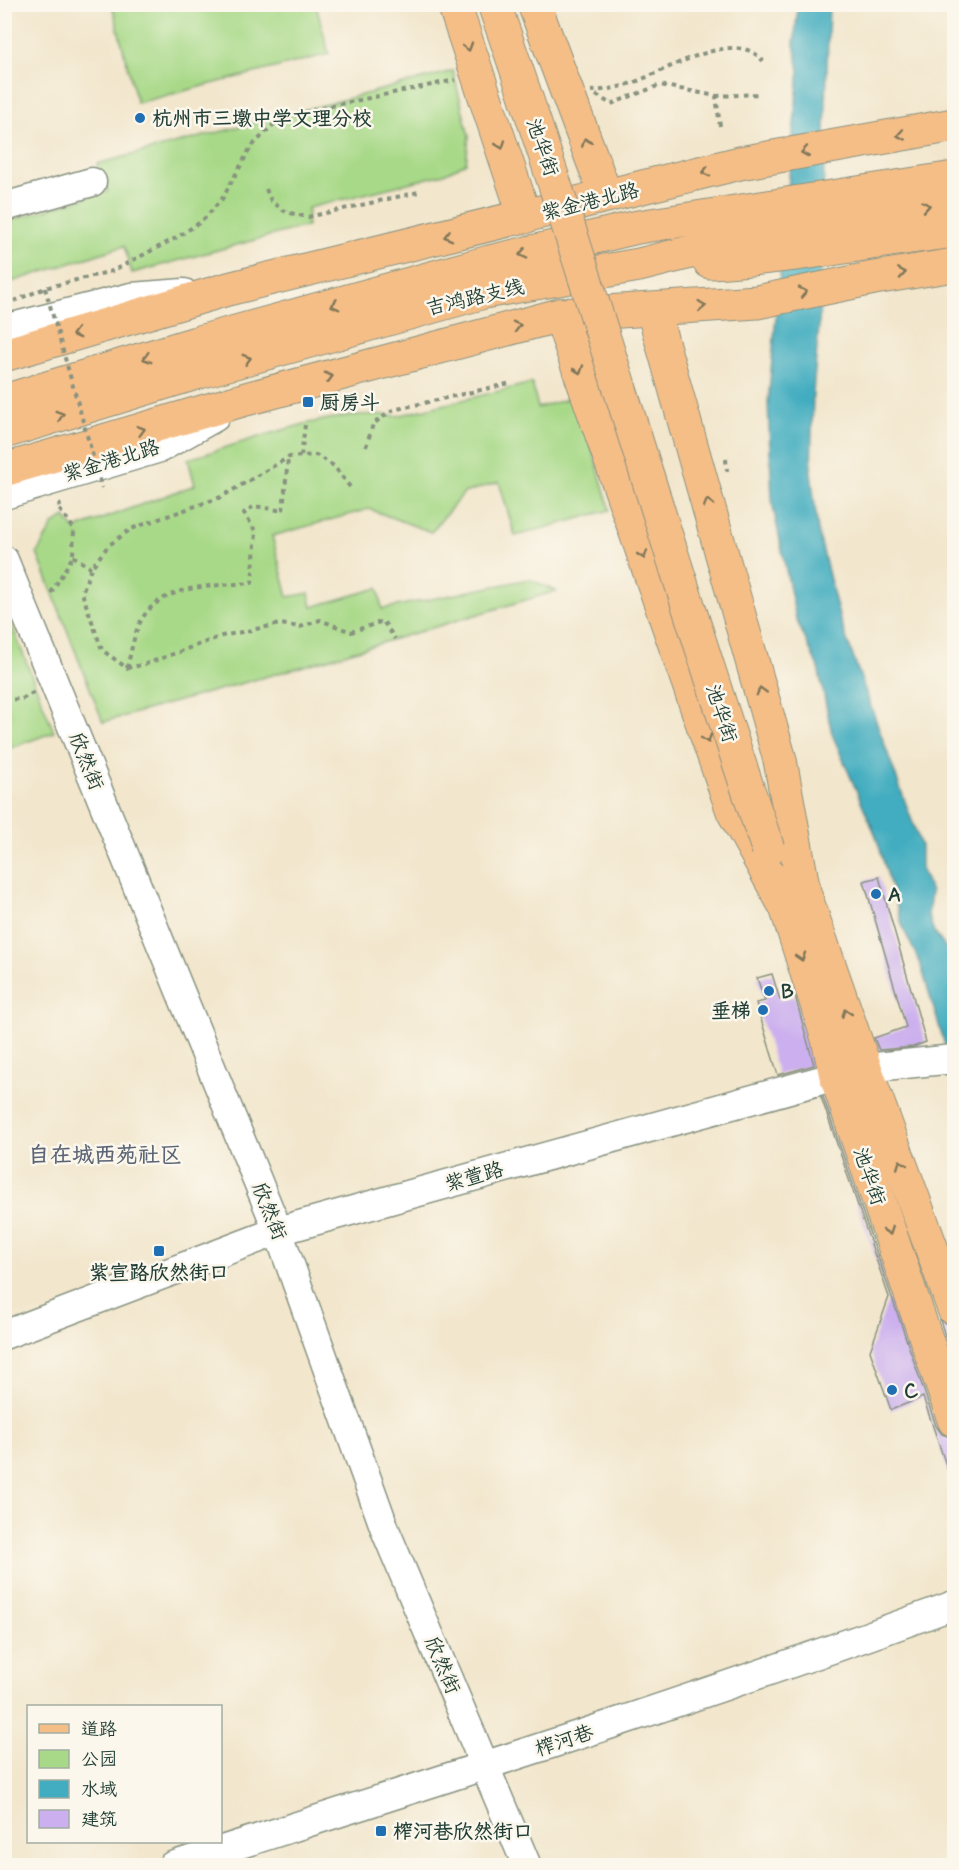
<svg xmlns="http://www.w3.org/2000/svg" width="959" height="1870" viewBox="0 0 959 1870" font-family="Mynerve,'LXGW WenKai TC',sans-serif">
	<rect width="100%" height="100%" fill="#fbf7ec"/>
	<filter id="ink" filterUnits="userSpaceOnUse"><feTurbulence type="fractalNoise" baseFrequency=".0167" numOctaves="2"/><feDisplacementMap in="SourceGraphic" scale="12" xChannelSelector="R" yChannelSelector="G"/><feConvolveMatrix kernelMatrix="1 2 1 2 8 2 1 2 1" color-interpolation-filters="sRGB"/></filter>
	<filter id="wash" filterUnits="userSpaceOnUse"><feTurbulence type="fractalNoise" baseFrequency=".008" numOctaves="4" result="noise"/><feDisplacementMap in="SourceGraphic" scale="24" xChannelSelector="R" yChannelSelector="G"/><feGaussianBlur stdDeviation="1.35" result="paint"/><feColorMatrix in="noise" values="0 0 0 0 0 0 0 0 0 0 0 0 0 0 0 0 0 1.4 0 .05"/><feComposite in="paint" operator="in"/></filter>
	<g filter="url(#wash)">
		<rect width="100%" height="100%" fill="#f2e6cc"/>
		<g fill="#a8d988" stroke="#648b5e" stroke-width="1.5">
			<polygon points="112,5 316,5 329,54 137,103"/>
			<polygon points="453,71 469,136 466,163 444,174 308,208 307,226 132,273 124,246 5,284 5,222 108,191 97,164"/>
			<path d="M 532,383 L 538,408 L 577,396 L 610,510 L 515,536 L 499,482 L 464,493 L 431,532 L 369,509 L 272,536 L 288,597 L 309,593 L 312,607 L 378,588 L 382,609 L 529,579 L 556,591 L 304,666 L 103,722 L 37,553 L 53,525 L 65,517 L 74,529 L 195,485 L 188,459 C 251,441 332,407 397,416 Z"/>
			<polygon points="5,608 54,732 5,750 4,750"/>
		</g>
		<polygon fill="#42adc0" stroke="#30757a" stroke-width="1.5" points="798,5 829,5 819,326 813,392 811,472 818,531 840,620 921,846 921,868 931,892 928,915 934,932 954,959 954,1075 920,963 903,928 876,836 832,734 818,667 796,619 772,502 768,402 799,70 794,44"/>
		<g id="blocks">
			<g fill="#cbafee">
				<polygon points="879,877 926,1042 913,1047 879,1050 874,1038 906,1027 864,881"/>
				<polygon points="772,974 780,1000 795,996 814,1065 778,1075 756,1003 765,1001 757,978"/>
				<polygon points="821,1097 823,1097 936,1426 942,1434 954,1438 954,1482 952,1483 923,1397 891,1410 870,1351 889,1297"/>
				<polygon points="940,1320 954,1327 954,1364"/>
			</g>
		</g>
	</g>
	<g filter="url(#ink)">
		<use href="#blocks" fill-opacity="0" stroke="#889280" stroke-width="1.5"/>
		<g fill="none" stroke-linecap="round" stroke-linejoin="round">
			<g stroke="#889280" stroke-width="31">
				<g id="minor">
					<polyline points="4,207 92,182"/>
					<polyline points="4,329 131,297 184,293"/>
					<polyline points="4,495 160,448 215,417"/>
					<polyline points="4,560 278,1231 386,1532 527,1866"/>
					<polyline points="4,1335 278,1231 865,1068 954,1059"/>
					<path d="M 172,1866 C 434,1782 696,1700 954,1605"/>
				</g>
			</g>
			<g stroke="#889280" stroke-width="35">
				<g id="major">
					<polyline points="454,4 525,217"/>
					<polyline points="534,4 606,196"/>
					<polyline points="653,310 780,760 804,892"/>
					<polyline points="560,315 733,811 783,902"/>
					<polyline points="4,355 228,289 740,163 954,125"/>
					<polyline points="4,470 246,399 560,315 757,302 874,278 954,265"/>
					<polyline points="797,872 865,1068 954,1309"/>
					<polyline points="778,882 828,1039 836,1076 954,1420"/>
				</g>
			</g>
			<g stroke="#889280" stroke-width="35">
				<g id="highway">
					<path d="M 710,262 C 792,258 873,241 954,231"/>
					<polyline points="4,401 196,343 489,262 638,227 954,178"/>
					<polyline points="4,432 196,373 484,292 639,265 766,233 954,202"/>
				</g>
			</g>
			<g stroke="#889280" stroke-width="4" stroke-dasharray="4.5 4.5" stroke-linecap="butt">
				<path d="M 591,91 C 605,90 619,88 632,83 C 665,72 736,26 763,61"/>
				<polyline points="596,95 611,104 660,85 716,96 720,126"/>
				<polyline points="716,96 760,94"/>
				<polyline points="266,189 271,201 286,212 308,217 419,192"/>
				<polyline points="14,301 45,288 112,271 176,238 202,221 222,199 251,147 276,122 312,110 455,80"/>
				<polyline points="366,447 373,424 393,410 511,383"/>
				<polyline points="301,456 305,425"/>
				<polyline points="726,459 727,471"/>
				<polyline points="350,487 334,466 316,455 289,457 221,497 131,529 108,546 91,568 82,593 102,650 127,668 146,664 222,636 280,624 300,627 320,620 351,632 383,621 395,639"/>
				<polyline points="73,556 91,568"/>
				<polyline points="51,593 73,556 74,529 57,506 63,504"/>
				<path d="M 127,668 C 131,653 134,632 142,619 C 163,583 216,586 252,583 L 256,532 L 244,513 L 254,506 L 283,511 L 288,458"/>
				<polyline points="4,700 22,699 35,692"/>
			</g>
			<use href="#minor" stroke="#fff" stroke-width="28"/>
			<use href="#major" stroke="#f6be87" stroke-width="33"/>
			<use href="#highway" stroke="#f6be87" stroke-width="33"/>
			<g stroke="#889280" stroke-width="35" stroke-linecap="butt">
				<path id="major-bridge" d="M 494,4 C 592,284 672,569 768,849"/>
			</g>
			<polyline stroke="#889280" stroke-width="4" stroke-dasharray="4.5 4.5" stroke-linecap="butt" points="45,288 102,488"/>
			<use href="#major-bridge" stroke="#f6be87" stroke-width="33"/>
		</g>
		<defs><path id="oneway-chevron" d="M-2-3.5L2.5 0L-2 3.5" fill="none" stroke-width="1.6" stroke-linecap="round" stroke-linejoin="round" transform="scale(1.5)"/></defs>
		<g stroke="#807759">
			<use href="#oneway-chevron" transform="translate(468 47) rotate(72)"/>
			<use href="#oneway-chevron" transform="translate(901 135) rotate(170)"/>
			<use href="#oneway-chevron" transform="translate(586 142) rotate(-111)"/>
			<use href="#oneway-chevron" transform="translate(501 145) rotate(71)"/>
			<use href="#oneway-chevron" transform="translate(805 152) rotate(170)"/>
			<use href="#oneway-chevron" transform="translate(706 172) rotate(166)"/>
			<use href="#oneway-chevron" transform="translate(926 206) rotate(-9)"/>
			<use href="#oneway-chevron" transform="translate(448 236) rotate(166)"/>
			<use href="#oneway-chevron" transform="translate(523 254) rotate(167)"/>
			<use href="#oneway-chevron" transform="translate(902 273) rotate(-9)"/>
			<use href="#oneway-chevron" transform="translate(803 292) rotate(-12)"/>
			<use href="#oneway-chevron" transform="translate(335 305) rotate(165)"/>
			<use href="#oneway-chevron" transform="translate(702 306) rotate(-4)"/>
			<use href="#oneway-chevron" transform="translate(517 326) rotate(-14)"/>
			<use href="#oneway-chevron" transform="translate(76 334) rotate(164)"/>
			<use href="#oneway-chevron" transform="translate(147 358) rotate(163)"/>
			<use href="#oneway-chevron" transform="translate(247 359) rotate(-16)"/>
			<use href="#oneway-chevron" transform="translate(579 370) rotate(71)"/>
			<use href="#oneway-chevron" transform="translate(329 377) rotate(-15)"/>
			<use href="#oneway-chevron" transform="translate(60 415) rotate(-17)"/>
			<use href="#oneway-chevron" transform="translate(141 430) rotate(-16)"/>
			<use href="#oneway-chevron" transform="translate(708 503) rotate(-106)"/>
			<use href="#oneway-chevron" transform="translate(643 555) rotate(71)"/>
			<use href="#oneway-chevron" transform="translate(761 691) rotate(-106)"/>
			<use href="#oneway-chevron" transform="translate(707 739) rotate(71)"/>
			<use href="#oneway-chevron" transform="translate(801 957) rotate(72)"/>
			<use href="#oneway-chevron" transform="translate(846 1013) rotate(-109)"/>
			<use href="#oneway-chevron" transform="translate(901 1164) rotate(-110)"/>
			<use href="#oneway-chevron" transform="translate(889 1231) rotate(71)"/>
		</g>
	</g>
	<g fill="#1f6fb2" stroke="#fbf7ec" stroke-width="2">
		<circle cx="140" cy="118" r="6"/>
		<rect x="302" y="396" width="12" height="12" rx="3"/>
		<circle cx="876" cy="894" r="6"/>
		<circle cx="769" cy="991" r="6"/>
		<circle cx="763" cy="1010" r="6"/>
		<rect x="153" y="1245" width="12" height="12" rx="3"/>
		<circle cx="892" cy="1390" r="6"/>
		<rect x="375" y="1825" width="12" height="12" rx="3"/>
	</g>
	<g text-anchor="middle" stroke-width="5" stroke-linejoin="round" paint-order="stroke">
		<g font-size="20" font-weight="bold" fill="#1f3d34" stroke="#fbf7ec" text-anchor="start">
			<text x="152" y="125">杭州市三墩中学文理分校</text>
			<text x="320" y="409">厨房斗</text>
			<text x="888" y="901">A</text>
			<text x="781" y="998">B</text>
			<text x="751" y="1017" text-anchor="end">垂梯</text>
			<text x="159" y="1279" text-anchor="middle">紫宣路欣然街口</text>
			<text x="904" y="1397">C</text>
			<text x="393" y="1838">榨河巷欣然街口</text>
		</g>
		<g font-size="20" fill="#1f3d34" stroke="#fbf7ec">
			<text transform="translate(543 147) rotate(71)" y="7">池华街</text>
			<text transform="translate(590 201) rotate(-14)" y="7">紫金港北路</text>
			<text transform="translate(475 297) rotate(-13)" y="7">吉鸿路支线</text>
			<text transform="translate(111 460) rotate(-17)" y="7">紫金港北路</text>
			<text transform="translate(722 713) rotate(72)" y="7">池华街</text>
			<text transform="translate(87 761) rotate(68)" y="7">欣然街</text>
			<text transform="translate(474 1176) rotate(-16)" y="7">紫萱路</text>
			<text transform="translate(870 1176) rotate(71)" y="7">池华街</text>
			<text transform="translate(270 1211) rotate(68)" y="7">欣然街</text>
			<text transform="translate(443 1665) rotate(67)" y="7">欣然街</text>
			<text transform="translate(564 1740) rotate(-18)" y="7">榨河巷</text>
		</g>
		<g font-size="22" font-weight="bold" fill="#5b6575" stroke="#fbf7ec">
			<text x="105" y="1162">自在城西苑社区</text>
		</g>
	</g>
	<rect width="959" height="1870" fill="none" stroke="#fbf7ec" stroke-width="24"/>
	<rect x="27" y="1705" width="195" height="138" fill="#fbf7ec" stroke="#a3ada2" stroke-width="1.5"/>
	<rect x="39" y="1724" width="30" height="9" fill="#f6be87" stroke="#a3ada2" stroke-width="1.5"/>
	<text x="81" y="1735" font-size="18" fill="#1f3d34">道路</text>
	<rect x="39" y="1750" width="30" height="18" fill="#a8d988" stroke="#a3ada2" stroke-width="1.5"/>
	<text x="81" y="1765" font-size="18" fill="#1f3d34">公园</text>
	<rect x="39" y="1780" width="30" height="18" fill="#42adc0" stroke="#a3ada2" stroke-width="1.5"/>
	<text x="81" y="1795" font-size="18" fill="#1f3d34">水域</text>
	<rect x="39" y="1810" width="30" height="18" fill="#cbafee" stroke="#a3ada2" stroke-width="1.5"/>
	<text x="81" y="1825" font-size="18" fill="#1f3d34">建筑</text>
</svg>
